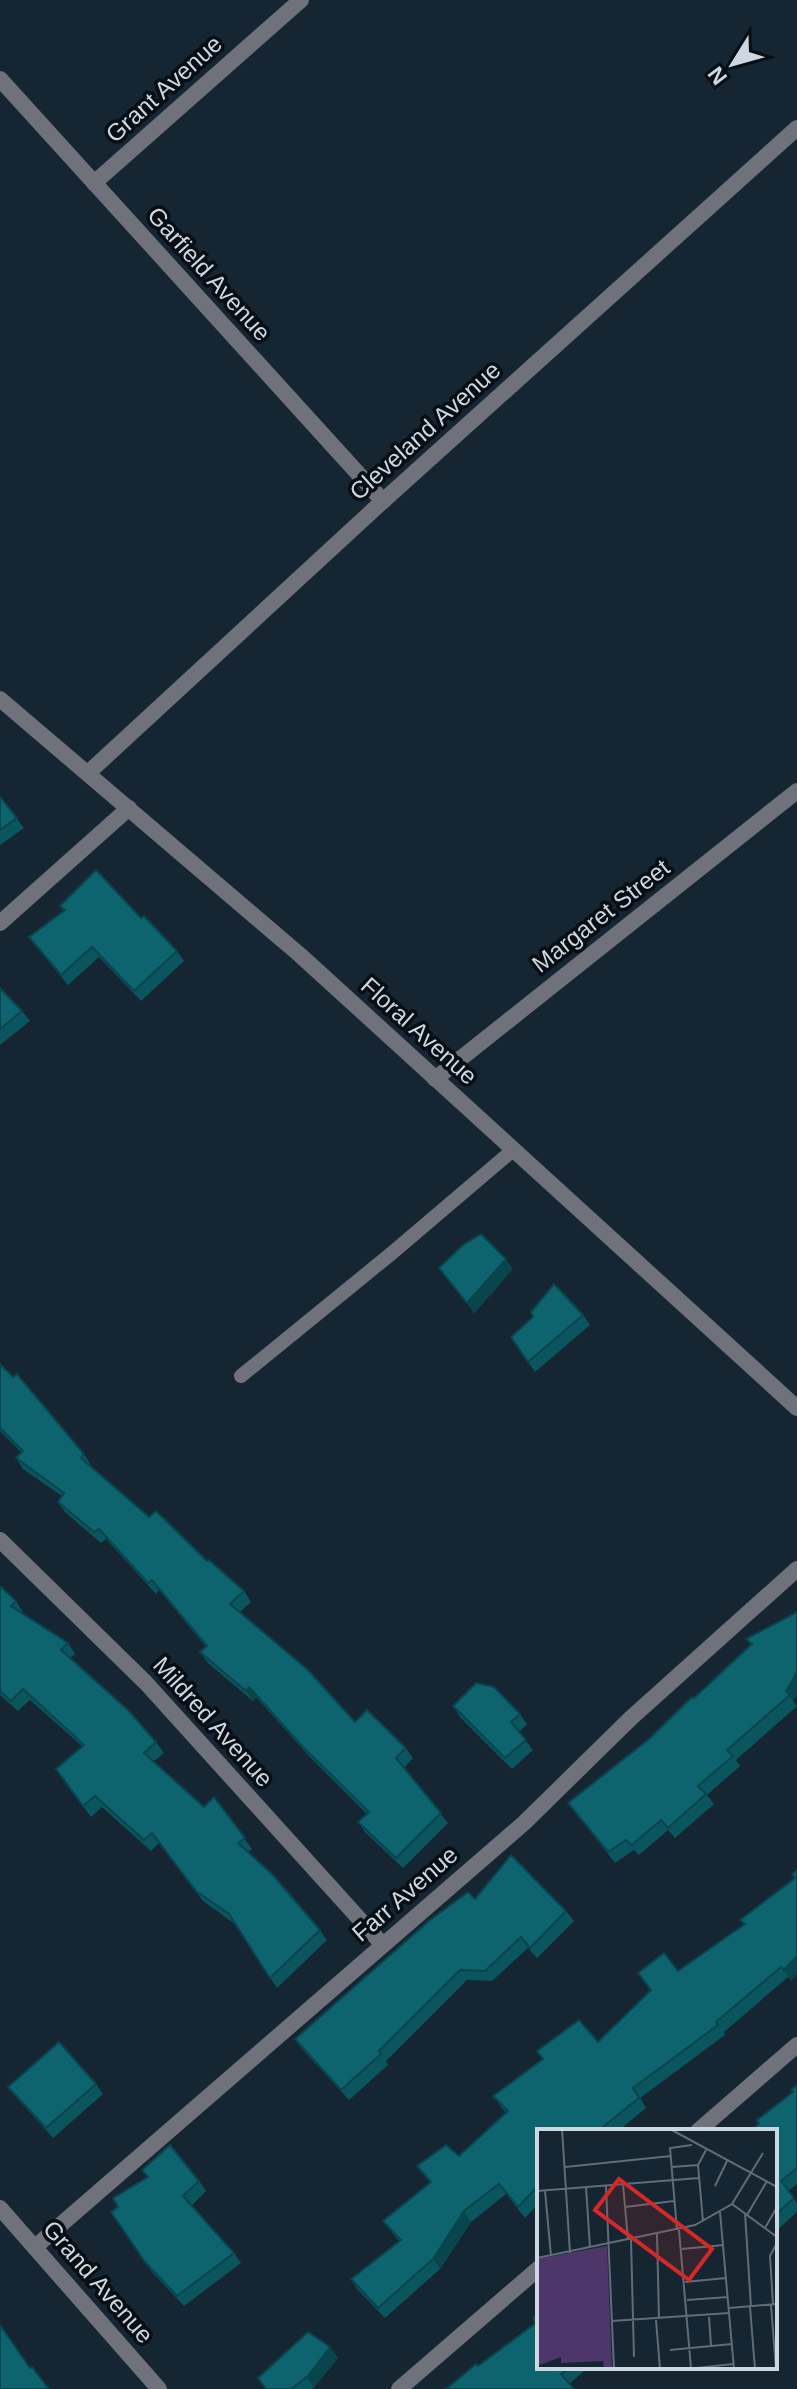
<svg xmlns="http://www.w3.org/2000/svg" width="797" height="2389" viewBox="0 0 797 2389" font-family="Arial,sans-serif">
	<rect width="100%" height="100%" fill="#152632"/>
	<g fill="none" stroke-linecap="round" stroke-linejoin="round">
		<polyline stroke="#6f727b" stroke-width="14" points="241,1376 392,1253 513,1150"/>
		<g stroke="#6f727b" stroke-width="16">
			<polyline points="0,79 383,501"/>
			<polyline points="94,183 301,0"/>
			<polyline points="88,773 383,501 797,128"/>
			<polyline points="0,923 129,808"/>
			<polyline points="435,1079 797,791"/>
			<polyline points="0,1540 146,1683 383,1945"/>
			<polyline points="698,2131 797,2045"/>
			<polyline points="0,2208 159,2389"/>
			<polyline points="35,2247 524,1823 631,1718 797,1569"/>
			<polyline points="399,2389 539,2268"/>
		</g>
		<polyline stroke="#6f727b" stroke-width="16" points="0,699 300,955 797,1408"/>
	</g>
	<g fill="#0b555f">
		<polygon points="0,797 24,828 0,845"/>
		<polygon points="60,906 141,918 177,951 184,961 141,1001 99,957 68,985 29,937 63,911"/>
		<polygon points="0,988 22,1011 30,1021 0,1045"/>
		<polygon points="583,1315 590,1325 535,1372 511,1337 533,1317"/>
		<polygon points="0,1364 84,1454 91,1465 90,1466 149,1517 207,1561 244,1591 251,1602 240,1612 355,1722 406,1748 413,1758 404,1768 448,1823 403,1868 365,1832 358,1822 367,1814 309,1756 256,1697 253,1701 208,1663 200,1652 206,1647 159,1590 156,1594 106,1539 101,1543 65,1512 58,1502 62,1496 23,1469 16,1458 22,1453 0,1431"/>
		<polygon points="0,1586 16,1601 23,1612 22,1613 68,1643 75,1654 70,1658 156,1742 164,1753 153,1762 204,1807 214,1797 252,1849 248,1852 320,1930 327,1940 277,1988 235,1924 203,1901 159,1843 151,1851 102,1807 91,1817 56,1769 82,1746 30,1700 18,1711 0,1695"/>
		<polygon points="797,1612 797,1695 793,1701 797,1706 736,1760 740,1766 707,1795 714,1804 675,1838 668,1830 639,1855 634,1850 615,1863 568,1803 649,1739 751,1645 746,1639"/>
		<polygon points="453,1706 520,1714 527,1724 519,1732 533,1750 512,1769 460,1717"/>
		<polygon points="797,1870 797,1974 791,1981 788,1977 724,2032 725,2035 640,2098 646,2108 618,2131 539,2131 539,2203 525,2218 506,2194 471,2222 440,2269 385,2318 358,2290 351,2279 399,2241 383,2221 430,2183 417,2166 459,2156 506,2113 493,2096 598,2042 650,1990 638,1973 678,1971 744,1925 795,1878"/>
		<polygon points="475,1899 566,1911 574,1921 537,1958 528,1948 492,1981 467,1980 386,2061 388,2065 349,2100 302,2049 295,2039"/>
		<polygon points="96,2084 103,2094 53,2138 16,2097 8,2087"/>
		<polygon points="797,2085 797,2184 788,2191 797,2203 797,2212 775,2232 775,2131"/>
		<polygon points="199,2181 206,2191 191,2206 234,2253 241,2263 184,2306 152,2272 111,2212"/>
		<polygon points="539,2314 539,2367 589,2367 569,2384 478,2366 536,2323"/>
		<polygon points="330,2347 338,2358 312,2389 265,2389"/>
	</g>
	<g fill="#09454d">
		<polygon points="506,1259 513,1269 474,1314 467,1303"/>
		<polygon points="797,1672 797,1695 793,1701 786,1691"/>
		<polygon points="249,1687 256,1697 253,1701 246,1691"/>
		<polygon points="797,1956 797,1974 791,1981 784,1970"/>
		<polygon points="464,2211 471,2222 440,2269 433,2259"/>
		<polygon points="330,2347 338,2358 314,2388 307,2377"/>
	</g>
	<g fill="#0d636e" stroke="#09454d" stroke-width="2">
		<polygon points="0,797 17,818 0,830"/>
		<polygon points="96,870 141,918 144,916 177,951 134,991 92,947 61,975 29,937 65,910 60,906"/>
		<polygon points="0,988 22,1011 0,1029"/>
		<polygon points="481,1234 506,1259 467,1303 439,1268 463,1245"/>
		<polygon points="554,1284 583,1315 528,1362 511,1337 533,1317 531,1312"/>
		<polygon points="0,1364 13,1377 17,1374 84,1454 81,1458 149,1517 156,1511 207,1561 209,1560 244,1591 230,1604 308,1670 355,1722 367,1710 406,1748 396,1758 441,1813 396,1858 358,1822 369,1812 302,1746 249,1687 246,1691 200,1652 207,1646 152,1580 148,1583 99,1529 94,1532 58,1502 64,1493 16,1458 23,1451 0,1428"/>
		<polygon points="0,1586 16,1601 11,1606 68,1643 61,1650 128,1710 156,1742 144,1753 204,1807 214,1797 245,1838 238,1843 272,1874 320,1930 270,1978 229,1914 196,1891 152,1833 144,1840 95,1796 83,1806 56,1769 84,1745 23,1689 11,1701 0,1691"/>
		<polygon points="797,1612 797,1672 786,1691 790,1695 727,1750 733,1756 698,1786 706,1794 668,1828 661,1820 632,1845 626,1840 608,1852 568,1803 649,1739 692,1697 694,1698 752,1644 746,1639"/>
		<polygon points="476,1683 494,1687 520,1714 511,1722 526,1740 505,1758 453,1706"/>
		<polygon points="511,1855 566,1911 530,1948 521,1937 485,1971 460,1970 379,2051 381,2054 341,2090 295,2039 430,1920 468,1892 475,1899"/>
		<polygon points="797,1870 797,1956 784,1970 781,1967 716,2022 718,2025 633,2088 639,2098 598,2131 539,2131 539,2185 518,2207 499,2184 464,2211 433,2259 378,2308 351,2279 401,2240 383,2221 431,2182 417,2166 446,2145 459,2156 508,2111 493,2096 543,2059 537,2051 579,2020 598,2042 651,1990 638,1973 664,1953 678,1971 745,1924 740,1920 795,1878 792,1874"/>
		<polygon points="59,2042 96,2084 46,2128 8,2087"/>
		<polygon points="797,2085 797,2168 781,2181 794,2198 775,2215 775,2131 751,2131 759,2124 757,2120 793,2092 791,2090"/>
		<polygon points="170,2145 199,2181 183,2196 234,2253 177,2296 145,2262 111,2212 118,2207 113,2198 148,2177 142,2170"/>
		<polygon points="539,2314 539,2367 570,2367 561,2374 574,2389 446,2389 476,2364 478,2366 536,2323 533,2318"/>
		<polygon points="0,2325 30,2368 32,2367 49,2389 0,2389"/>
		<polygon points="308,2332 330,2347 307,2377 291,2389 266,2389 258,2378"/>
	</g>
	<g text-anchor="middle" stroke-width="7" stroke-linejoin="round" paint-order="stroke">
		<g font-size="24" fill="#cdd7df" stroke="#070e14">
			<text transform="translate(164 89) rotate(-42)" y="8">Grant Avenue</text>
			<text transform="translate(209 274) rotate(48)" y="8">Garfield Avenue</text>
			<text transform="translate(425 431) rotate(-42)" y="8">Cleveland Avenue</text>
			<text transform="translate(601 916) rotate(-38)" y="8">Margaret Street</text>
			<text transform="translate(419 1031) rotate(42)" y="8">Floral Avenue</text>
			<text transform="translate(213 1722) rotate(48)" y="8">Mildred Avenue</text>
			<text transform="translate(405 1894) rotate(-41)" y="8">Farr Avenue</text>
			<text transform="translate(98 2282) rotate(49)" y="8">Grand Avenue</text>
		</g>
	</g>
	<g transform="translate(537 2129)">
		<rect width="240" height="240" fill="#152632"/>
		<path d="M 70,117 L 75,240 L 67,240 L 66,232 L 24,234 L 24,228 L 0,237 L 0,130 Z" fill="#4d376a"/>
		<path fill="none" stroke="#5f6d77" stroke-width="2" d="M 25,0 L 33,124M 133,0 L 240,58M 28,38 L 134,27M 135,38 L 161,36M 86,55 L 91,111M 69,57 L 77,240M 178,57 L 190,32M 49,58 L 53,119M 0,62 L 162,49M 8,62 L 14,127M 195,75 L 240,108M 88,78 L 137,72M 183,83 L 197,240M 208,84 L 214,178M 210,86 L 230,52M 166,92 L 161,36 L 169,21M 228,99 L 240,78M 140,101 L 133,19 L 155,16M 142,101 L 154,239M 120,105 L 122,190M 94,110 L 97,228M 145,120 L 187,116M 0,129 L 158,96 L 195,75 L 226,24M 148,153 L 189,149M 150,171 L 191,168M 234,176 L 239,240M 236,176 L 233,127 L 240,114M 213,178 L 218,240M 192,179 L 240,175M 172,188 L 174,217M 119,191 L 123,240M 75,192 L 192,184M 133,221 L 195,215M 150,240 L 196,235"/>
		<path fill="#d62828" fill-opacity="0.15" stroke="#d62828" stroke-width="4" d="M 82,50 L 175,120 L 152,151 L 58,81 Z"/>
		<rect width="240" height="240" fill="none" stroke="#cdd7df" stroke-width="4"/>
	</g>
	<g transform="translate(733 64) rotate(233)" stroke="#070e14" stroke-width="6" paint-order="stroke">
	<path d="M0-6L14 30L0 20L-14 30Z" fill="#cdd7df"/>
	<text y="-12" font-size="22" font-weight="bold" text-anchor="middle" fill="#cdd7df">N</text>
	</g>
</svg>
